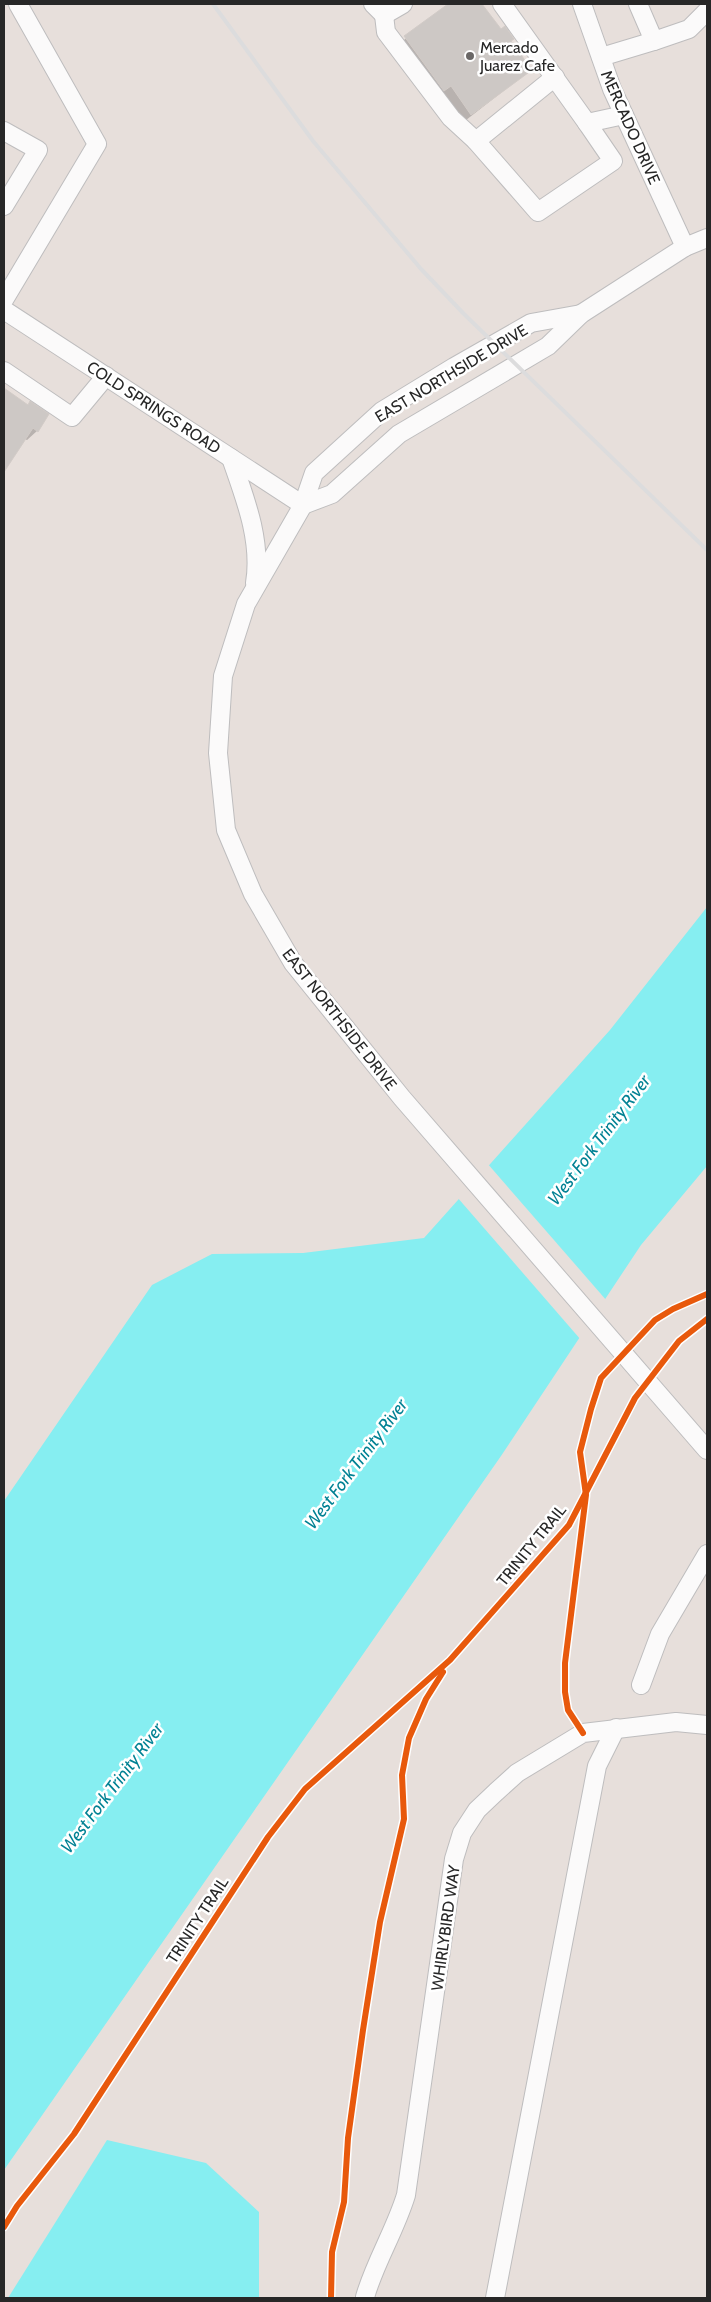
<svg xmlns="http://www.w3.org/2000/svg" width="711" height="2302" viewBox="0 0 711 2302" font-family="Cabin,sans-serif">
	<rect width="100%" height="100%" fill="#e7dfdb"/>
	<g fill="#86eef1">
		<polygon points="707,907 707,1166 641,1245 501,1456 4,2170 4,1501 152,1285 212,1254 303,1253 424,1238 610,1030"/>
		<polygon points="107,2140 206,2163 259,2212 259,2298 8,2298"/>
	</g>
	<polygon fill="#e7dfdb" points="487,1163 607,1301 581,1340 457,1197"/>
	<g fill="#0003">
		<polygon points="450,4 481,4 530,70 461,124 395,47"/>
		<polygon points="4,390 27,406 37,431 27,440 25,439 4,470"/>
	</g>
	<g fill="#cdc8c5" stroke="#d2cbc7">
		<polygon points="448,4 482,4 501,29 505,26 514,39 511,41 532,70 471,115 451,86 444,91 404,36"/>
		<polygon points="4,388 28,405 30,401 49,414 38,432 33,428 4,472"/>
	</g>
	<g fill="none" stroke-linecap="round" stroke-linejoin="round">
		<g stroke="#bebdbe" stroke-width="20">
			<g id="minor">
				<polyline points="373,4 384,15 403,4"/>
				<polyline points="502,4 587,123 624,115"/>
				<polyline points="582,4 612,89 685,247"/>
				<polyline points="384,15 386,32 451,118 476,141"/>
				<polyline points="654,41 689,29 707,11"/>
				<polyline points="601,57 654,41 638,4"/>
				<polyline points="555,77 476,141 538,212 613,161 587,123"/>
				<polyline points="4,131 38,150 4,206"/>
				<polyline points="4,300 97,144 18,4"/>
				<polyline points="4,310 303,505"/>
				<polyline points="581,314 531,323 454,367 382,411 314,473 303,505 246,604 223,676 218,753 226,830 253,894 293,963 402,1098 707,1450"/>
				<polyline points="4,371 72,417 106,376"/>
				<path d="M 231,458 C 245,498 262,541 255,583"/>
				<polyline points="303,505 332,494 399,434 548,346 581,314 685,247 707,238"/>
				<polyline points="641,1685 660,1634 707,1554"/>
				<path d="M 365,2297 C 375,2262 395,2231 406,2195 L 454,1859 L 462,1833 L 477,1810 L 496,1792 L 517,1773 L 583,1733 L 676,1722 L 707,1725"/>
				<polyline points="495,2298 597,1766 616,1728"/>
			</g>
		</g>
		<use href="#minor" stroke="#fbfafa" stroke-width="18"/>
		<polyline stroke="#dcdcdd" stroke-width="4" points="213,4 313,141 421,269 464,314 707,550"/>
		<g stroke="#fff" stroke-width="9">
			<g id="cycleway">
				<polyline points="583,1733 568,1710 565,1692 565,1663 586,1495 580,1452 591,1409 601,1378 655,1320 673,1309 707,1294"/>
				<polyline points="4,2227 17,2206 74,2134 268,1837 305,1789 450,1660 569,1525 635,1398 679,1341 707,1319"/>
				<polyline points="331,2298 332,2252 344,2202 348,2138 363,2030 380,1922 404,1819 402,1775 409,1738 426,1699 443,1672"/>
			</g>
		</g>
		<use href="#cycleway" stroke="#e8590c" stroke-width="6"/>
	</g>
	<circle fill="#6a6766" stroke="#fff" stroke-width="2" cx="470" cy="56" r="5"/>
	<g text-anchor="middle" stroke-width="5" stroke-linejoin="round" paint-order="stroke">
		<g font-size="16" fill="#272727" stroke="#fff" text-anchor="start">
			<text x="480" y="53">Mercado<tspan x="480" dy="18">Juarez Cafe</tspan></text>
		</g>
		<g font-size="16" fill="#272727" stroke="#fff">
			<text transform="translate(631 127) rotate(66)" y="6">MERCADO DRIVE</text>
			<text transform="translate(451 373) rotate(-31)" y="6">EAST NORTHSIDE DRIVE</text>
			<text transform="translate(154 407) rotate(33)" y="6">COLD SPRINGS ROAD</text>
			<text transform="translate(340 1019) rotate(52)" y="6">EAST NORTHSIDE DRIVE</text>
			<text transform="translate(531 1545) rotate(-51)" y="6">TRINITY TRAIL</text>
			<text transform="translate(197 1920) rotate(-57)" y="6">TRINITY TRAIL</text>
			<text transform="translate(445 1928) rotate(-82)" y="6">WHIRLYBIRD WAY</text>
		</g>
		<g font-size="18" font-style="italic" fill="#028294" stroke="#fff">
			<text transform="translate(599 1140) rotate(-53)" y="6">West Fork Trinity River</text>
			<text transform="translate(356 1464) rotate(-53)" y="6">West Fork Trinity River</text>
			<text transform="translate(112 1788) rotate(-53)" y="6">West Fork Trinity River</text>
		</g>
	</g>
	<rect width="711" height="2302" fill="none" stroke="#272727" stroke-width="10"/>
</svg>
